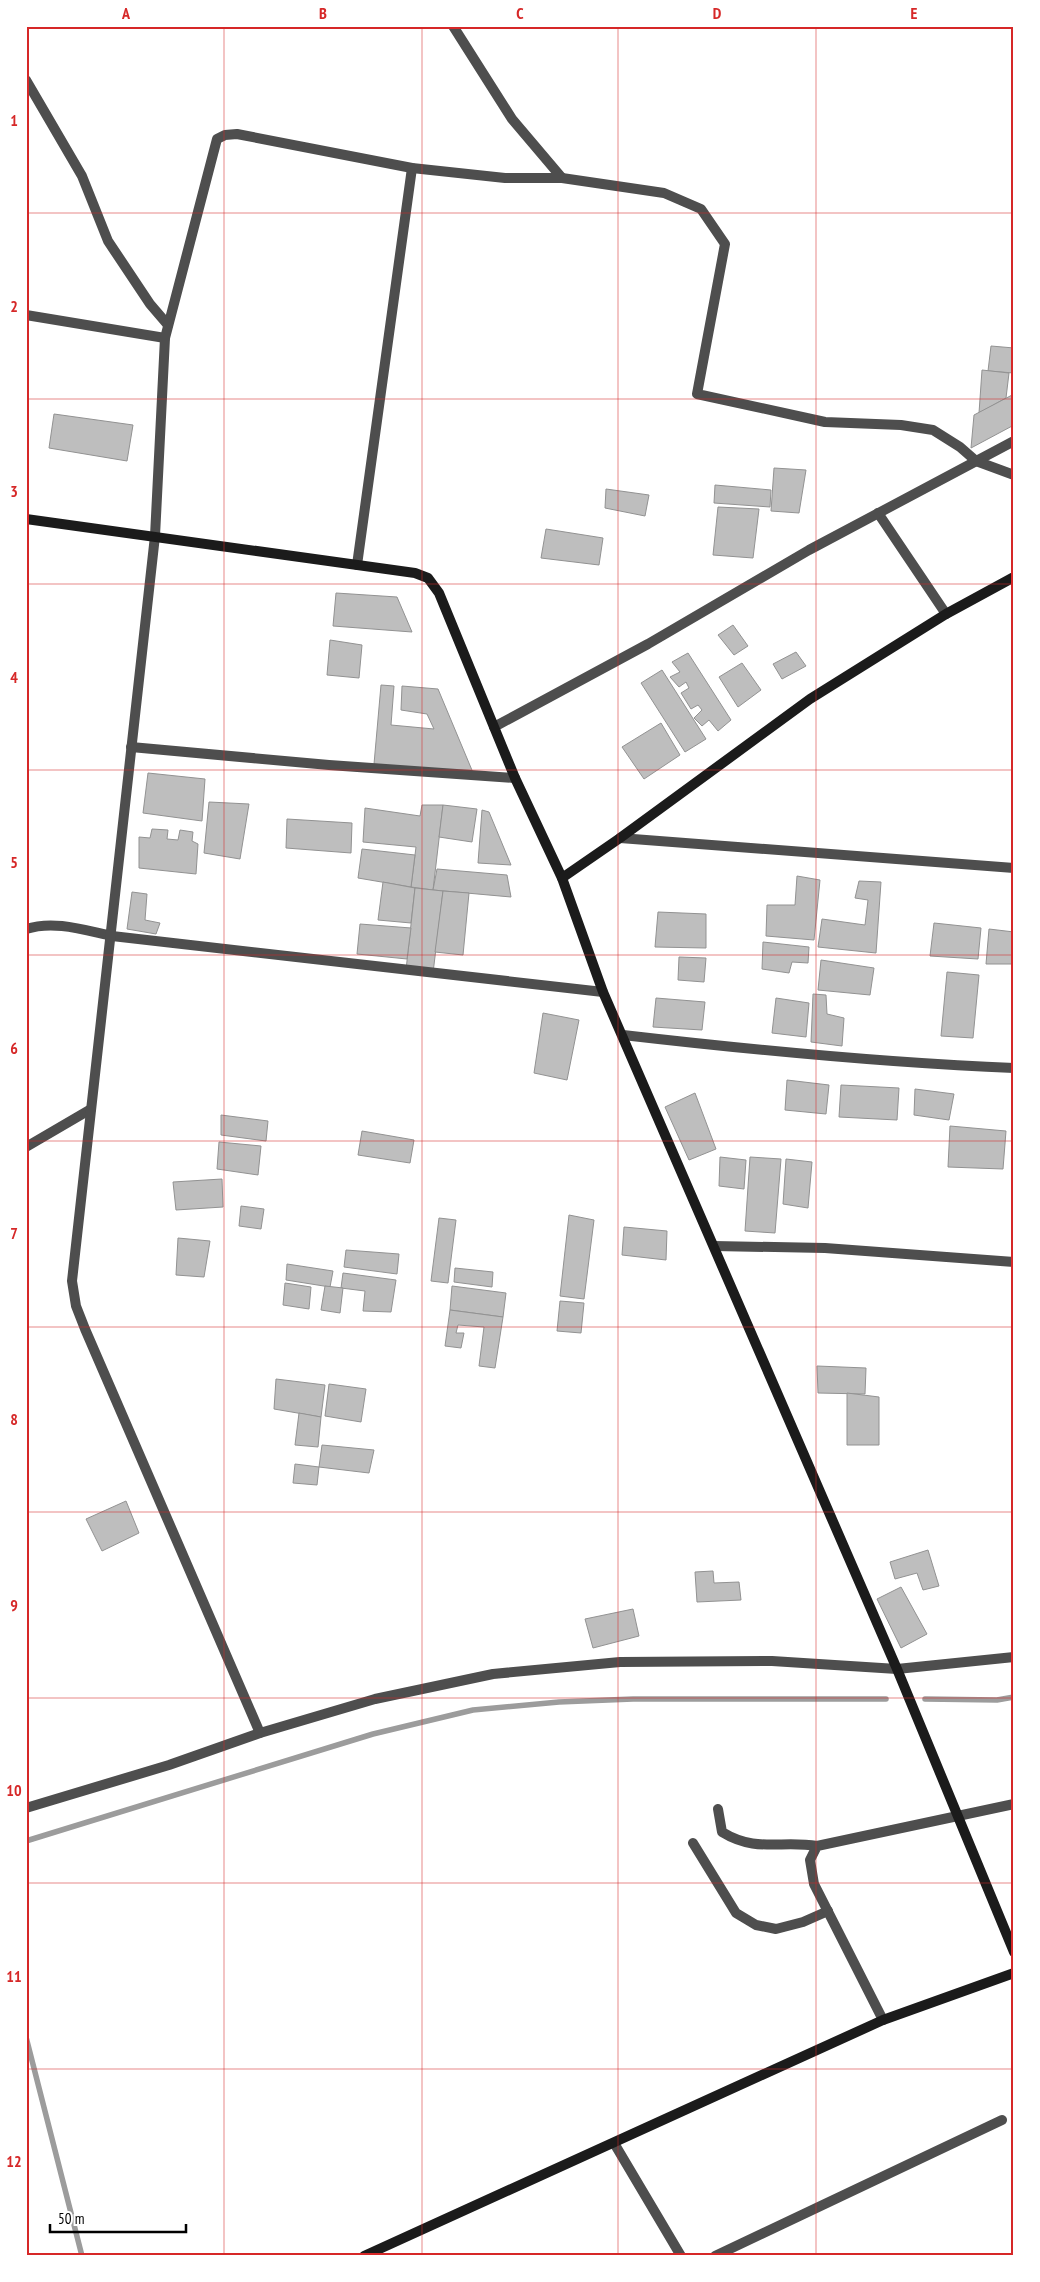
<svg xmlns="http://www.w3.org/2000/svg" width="1040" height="2282" viewBox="0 0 1040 2282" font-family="'PT Sans Narrow',sans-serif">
	<rect width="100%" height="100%" fill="#fff"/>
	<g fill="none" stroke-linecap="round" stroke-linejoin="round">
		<g stroke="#9c9c9c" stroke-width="5.5">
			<polyline points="925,1699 997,1700 1014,1697"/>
			<polyline points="26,1841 373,1734 473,1710 559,1702 633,1699 886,1699"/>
			<polyline points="26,2037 82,2256"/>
		</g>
	</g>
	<g fill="#bebebe" stroke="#929292">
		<polygon points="991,346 1014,348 1014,373 988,371"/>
		<polygon points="982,370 1009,373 1006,398 979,413"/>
		<polygon points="1014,394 1014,425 971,448 974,415"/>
		<polygon points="54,414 133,425 127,461 49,448"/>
		<polygon points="774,468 806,470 799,513 771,511"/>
		<polygon points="715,485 771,490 770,507 714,503"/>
		<polygon points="606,489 649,495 645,516 605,508"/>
		<polygon points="718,507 759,509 753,558 713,555"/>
		<polygon points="546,529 603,538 599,565 541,558"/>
		<polygon points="336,593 397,597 412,632 333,626"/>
		<polygon points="733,625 748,646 734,655 718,635"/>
		<polygon points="330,640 362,645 359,678 327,675"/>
		<polygon points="796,652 806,666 782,679 773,664"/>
		<polygon points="688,653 731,720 718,731 709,720 702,726 694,718 702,710 698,705 691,709 681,693 689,688 686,682 679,687 670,677 680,672 672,662"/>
		<polygon points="742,663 761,690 738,707 719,677"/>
		<polygon points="662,670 706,739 685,752 641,683"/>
		<polygon points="381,685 394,686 391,725 434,729 427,714 401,710 402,686 438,689 474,775 374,764"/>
		<polygon points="661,723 680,755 644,779 622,747"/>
		<polygon points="148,773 205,779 202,821 143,813"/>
		<polygon points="209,802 249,804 240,859 204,853"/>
		<polygon points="422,805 443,805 433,890 411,887 416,847 363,842 365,808 420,816"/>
		<polygon points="443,805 477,809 472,842 439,837"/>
		<polygon points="482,810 489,812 511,865 478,863"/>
		<polygon points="287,819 352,823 351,853 286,848"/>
		<polygon points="152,829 168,830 167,839 178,840 180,830 193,832 192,841 198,844 196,874 139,868 139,837 150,838"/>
		<polygon points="362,849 415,855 411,887 358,878"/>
		<polygon points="437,869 507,875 511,897 433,890"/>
		<polygon points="797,876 820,880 814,940 766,936 767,905 795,905"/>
		<polygon points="859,881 881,882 876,953 818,947 822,919 865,925 868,900 855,898"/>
		<polygon points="383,882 415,888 411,923 378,920"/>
		<polygon points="415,888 443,891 433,973 406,970"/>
		<polygon points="443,891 469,893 463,955 435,952"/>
		<polygon points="132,892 147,894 145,920 160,923 156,934 127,929"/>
		<polygon points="658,912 706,914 706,948 655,947"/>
		<polygon points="934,923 981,928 978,959 930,956"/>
		<polygon points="360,924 411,928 407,959 357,954"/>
		<polygon points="989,929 1014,932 1014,964 986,964"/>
		<polygon points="763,942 809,947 808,963 792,962 789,973 762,969"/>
		<polygon points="679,957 706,958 704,982 678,980"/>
		<polygon points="821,960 874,968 870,995 818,990"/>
		<polygon points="947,972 979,975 973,1038 941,1036"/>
		<polygon points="813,994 826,995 827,1014 844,1018 842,1046 811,1042"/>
		<polygon points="656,998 705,1002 702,1030 653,1027"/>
		<polygon points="776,998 809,1003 806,1037 772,1033"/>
		<polygon points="543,1013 579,1020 567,1080 534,1073"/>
		<polygon points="787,1080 829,1085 826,1114 785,1110"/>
		<polygon points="841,1085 899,1088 897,1120 839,1117"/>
		<polygon points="915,1089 954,1094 949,1120 914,1115"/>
		<polygon points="695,1093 716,1149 689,1160 665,1107"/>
		<polygon points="221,1115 268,1121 266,1141 221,1135"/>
		<polygon points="950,1126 1006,1131 1003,1169 948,1167"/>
		<polygon points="362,1131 414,1140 410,1163 358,1155"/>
		<polygon points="219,1142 261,1146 258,1175 217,1169"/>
		<polygon points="720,1157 746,1160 744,1189 719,1186"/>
		<polygon points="750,1157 781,1159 775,1233 745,1231"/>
		<polygon points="786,1159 812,1162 808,1208 783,1204"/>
		<polygon points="222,1179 223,1207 176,1210 173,1182"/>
		<polygon points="241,1206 264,1209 261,1229 239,1226"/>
		<polygon points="569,1215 594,1220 584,1299 560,1296"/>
		<polygon points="439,1218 456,1220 448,1283 431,1281"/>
		<polygon points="624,1227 667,1231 666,1260 622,1255"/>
		<polygon points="178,1238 210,1241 204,1277 176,1275"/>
		<polygon points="346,1250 399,1254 397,1274 344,1267"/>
		<polygon points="287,1264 333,1271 330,1287 286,1280"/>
		<polygon points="455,1268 493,1272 492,1287 454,1282"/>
		<polygon points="343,1273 396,1280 391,1312 363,1311 365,1291 341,1288"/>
		<polygon points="285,1283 311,1287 309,1309 283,1305"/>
		<polygon points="325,1286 343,1288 340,1313 321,1310"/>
		<polygon points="452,1286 506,1293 503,1317 450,1310"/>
		<polygon points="560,1301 584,1303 581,1333 557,1331"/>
		<polygon points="450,1310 503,1317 495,1368 479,1366 484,1327 458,1325 456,1333 464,1333 461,1348 445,1346"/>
		<polygon points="817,1366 866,1368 865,1394 818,1393"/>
		<polygon points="276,1379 325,1385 321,1417 274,1409"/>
		<polygon points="329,1384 366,1389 361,1422 325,1416"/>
		<polygon points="847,1393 879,1397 879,1445 847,1445"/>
		<polygon points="299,1413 321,1417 318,1447 295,1445"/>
		<polygon points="322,1445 374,1450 369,1473 319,1467"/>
		<polygon points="295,1464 319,1467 317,1485 293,1483"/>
		<polygon points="126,1501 139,1533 102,1551 86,1519"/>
		<polygon points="928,1550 939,1586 923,1590 917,1573 895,1579 890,1562"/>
		<polygon points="713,1571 714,1583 739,1582 741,1600 697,1602 695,1572"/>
		<polygon points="901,1587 927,1634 901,1648 877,1599"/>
		<polygon points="633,1609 639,1636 593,1648 585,1619"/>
	</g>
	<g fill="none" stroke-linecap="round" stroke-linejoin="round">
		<g stroke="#4e4e4e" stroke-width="10">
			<polyline points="453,26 512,119 562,178"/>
			<polyline points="26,80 82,176 108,241 150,304 168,325"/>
			<polyline points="26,315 165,338"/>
			<polyline points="878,513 946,614"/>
			<polyline points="357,565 412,168"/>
			<polyline points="494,727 648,644 809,550 1014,441"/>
			<polyline points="131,747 329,765 515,778"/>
			<polyline points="620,838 1014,868"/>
			<path d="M 26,929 C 54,920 84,930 112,936 L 603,992"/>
			<path d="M 623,1035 C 753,1050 883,1063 1014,1068"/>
			<polyline points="26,1147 91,1109"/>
			<polyline points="714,1246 825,1248 1014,1262"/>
			<polyline points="260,1733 85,1329 76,1306 72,1281 155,536 165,338 217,139 225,135 237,134 412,168 505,178 562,178 664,193 701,209 725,244 697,394 825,422 901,425 933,430 960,447 976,461 1014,475"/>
			<polyline points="26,1808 169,1765 260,1733 375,1699 493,1674 620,1662 772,1661 897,1669 1014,1657"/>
			<path d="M 718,1809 L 722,1832 C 756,1853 781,1840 817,1846"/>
			<polyline points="693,1843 736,1913 756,1925 776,1929 803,1922 828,1911"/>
			<polyline points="883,2020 814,1884 810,1860 817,1846 1014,1804"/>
			<polyline points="614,2143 681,2256"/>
			<polyline points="715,2256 1002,2120"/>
		</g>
		<g stroke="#1b1b1b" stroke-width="10">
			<polyline points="26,519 415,573 428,578 439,593 515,778 562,878 603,992 897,1669 1014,1952"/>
			<polyline points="562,878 620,838 810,699 946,614 1014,577"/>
			<polyline points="364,2256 883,2020 1014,1973"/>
		</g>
	</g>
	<path fill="none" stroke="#d62828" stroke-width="1" stroke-opacity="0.55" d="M 224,26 L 224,2256M 422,26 L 422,2256M 618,26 L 618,2256M 816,26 L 816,2256M 26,213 L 1014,213M 26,399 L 1014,399M 26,584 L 1014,584M 26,770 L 1014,770M 26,955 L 1014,955M 26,1141 L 1014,1141M 26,1327 L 1014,1327M 26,1512 L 1014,1512M 26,1698 L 1014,1698M 26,1883 L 1014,1883M 26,2069 L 1014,2069"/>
	<rect width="1040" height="2282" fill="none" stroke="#ffffff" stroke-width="55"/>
	<path d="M50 2224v8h136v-8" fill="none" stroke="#000000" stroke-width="2.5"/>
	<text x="58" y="2224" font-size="15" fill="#000000" stroke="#ffffff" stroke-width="4" paint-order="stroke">50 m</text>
	<rect x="28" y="28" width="984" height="2226" fill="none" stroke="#d62828" stroke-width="2"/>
	<g font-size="16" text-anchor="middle" font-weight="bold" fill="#d62828">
		<text x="126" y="19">A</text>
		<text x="323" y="19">B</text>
		<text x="520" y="19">C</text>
		<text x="717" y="19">D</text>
		<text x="914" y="19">E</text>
		<text x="14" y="126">1</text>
		<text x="14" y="312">2</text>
		<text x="14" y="497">3</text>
		<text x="14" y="683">4</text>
		<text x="14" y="868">5</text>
		<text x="14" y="1054">6</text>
		<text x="14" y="1239">7</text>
		<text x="14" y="1425">8</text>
		<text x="14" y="1611">9</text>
		<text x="14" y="1796">10</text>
		<text x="14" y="1982">11</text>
		<text x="14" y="2167">12</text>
	</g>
</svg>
